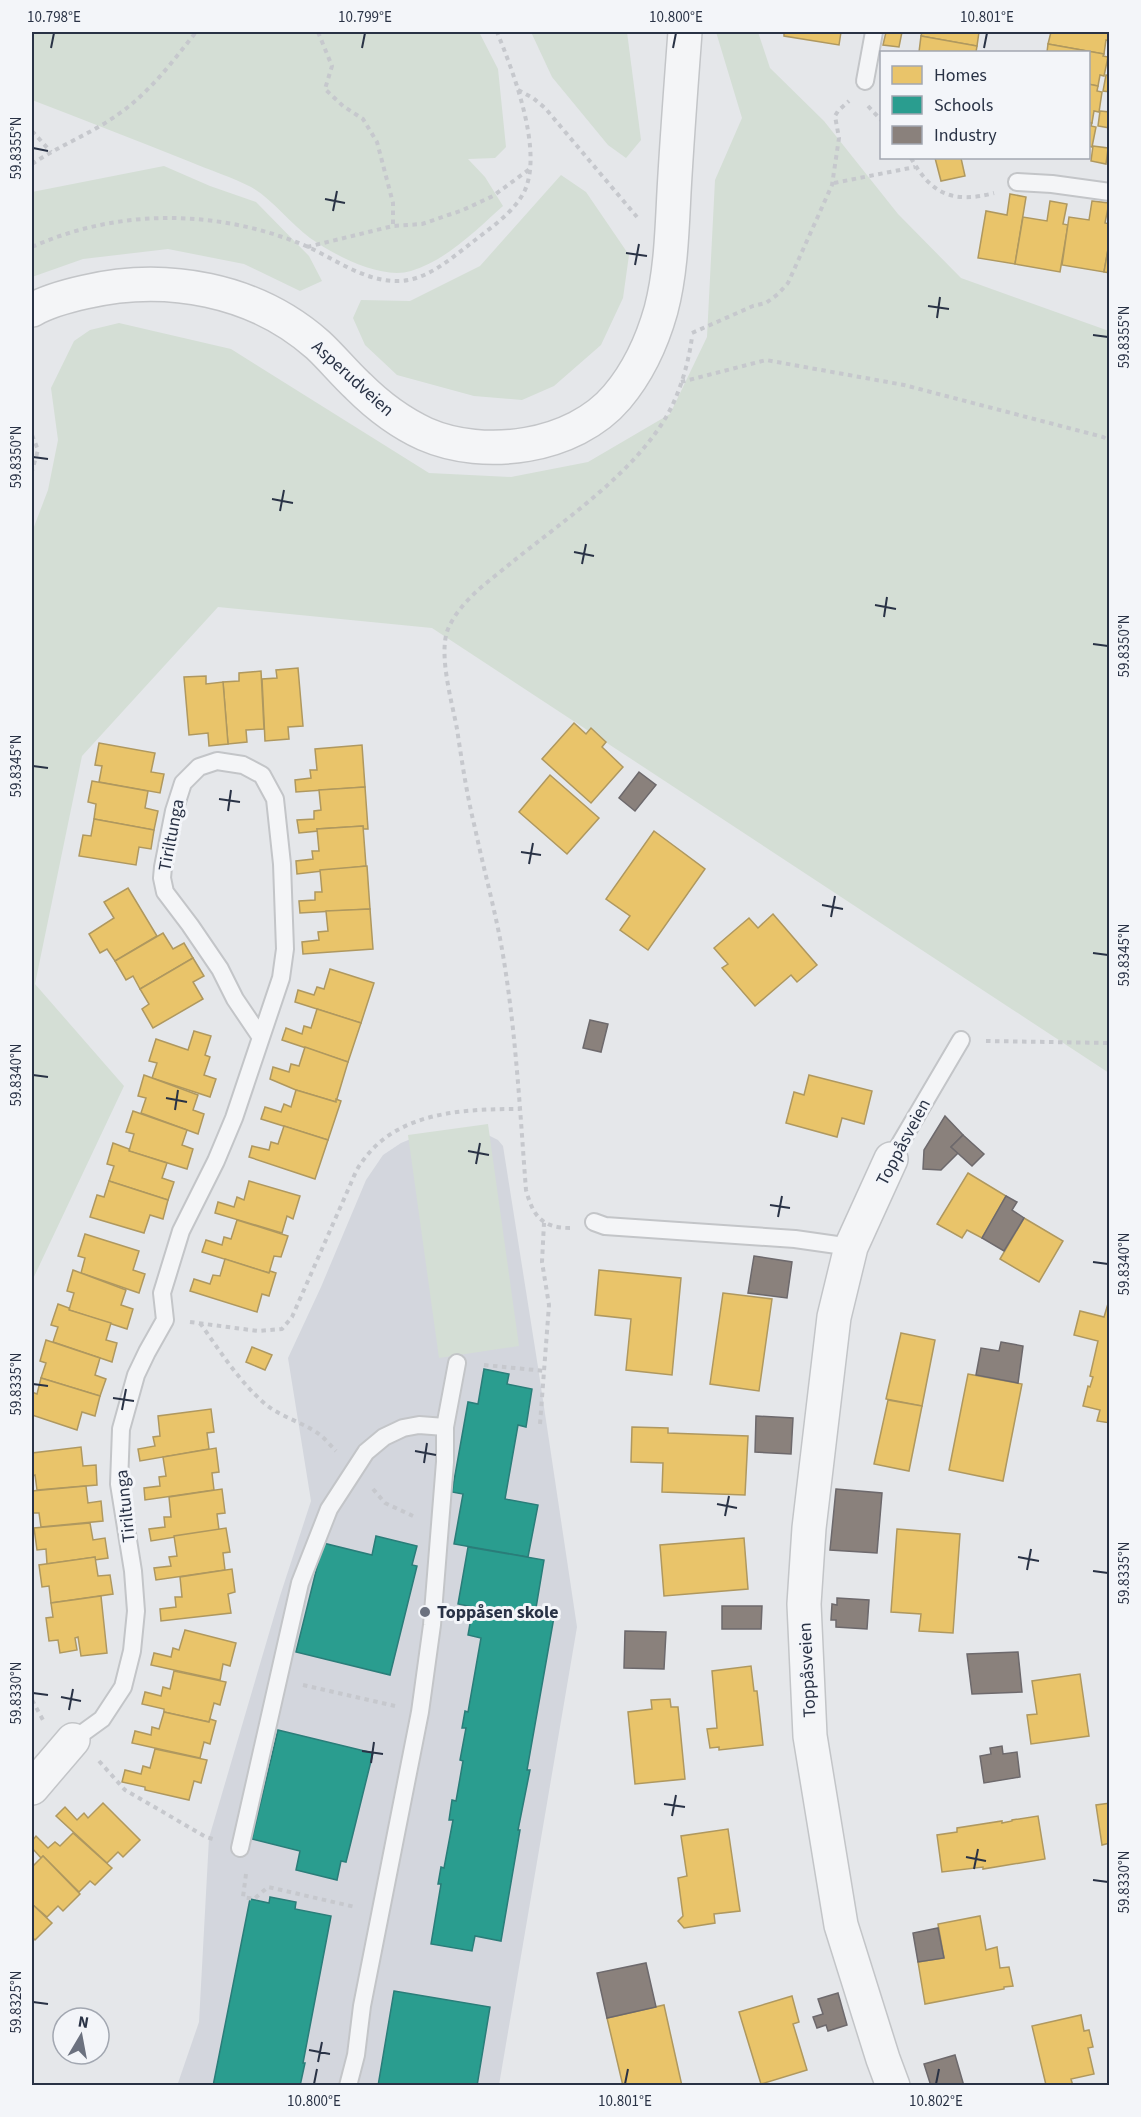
<svg xmlns="http://www.w3.org/2000/svg" width="1141" height="2117" viewBox="0 0 1141 2117" font-family="'Source Sans 3',sans-serif">
	<rect width="100%" height="100%" fill="#e5e7ea"/>
	<polygon fill="#d3d6dd" points="488,1135 498,1140 503,1146 538,1367 577,1627 499,2085 177,2086 199,2022 209,1838 280,1596 311,1501 288,1358 321,1287 366,1180 383,1155 401,1143 418,1136"/>
	<g fill="#d4ded5">
		<path d="M 32,32 L 479,32 L 498,69 L 506,147 L 495,158 L 468,159 L 485,177 L 503,206 C 476,230 447,260 411,271 C 381,280 334,255 310,238 C 290,223 272,199 251,187 C 232,177 209,170 188,161 C 136,140 84,120 32,100 Z"/>
		<polygon points="531,32 627,32 641,140 626,158 608,145 552,77"/>
		<polygon points="716,32 758,32 770,68 824,121 898,214 961,278 1109,331 1109,1073 432,628 218,607 82,756 35,984 124,1086 32,1281 32,532 48,490 58,440 51,388 74,341 90,330 119,323 231,349 429,473 511,477 588,462 670,414 707,337 715,180 742,118"/>
		<polygon points="164,166 210,186 256,202 309,256 322,281 300,291 244,264 168,249 83,259 32,277 32,192"/>
		<polygon points="561,175 586,192 629,255 623,298 601,345 554,386 522,400 474,396 397,375 365,345 353,318 361,300 410,301 480,266"/>
		<polygon points="488,1124 519,1346 439,1358 408,1135"/>
	</g>
	<g fill="#e9c46a" stroke="#af985f" stroke-width="1.5">
		<polygon points="784,32 841,32 839,45 784,36"/>
		<polygon points="886,32 902,32 899,47 883,45"/>
		<polygon points="922,32 979,32 977,46 921,36"/>
		<polygon points="1051,32 1110,32 1110,41 1106,40 1104,54 1048,44"/>
		<polygon points="921,36 977,46 976,52 919,52"/>
		<polygon points="1048,44 1104,54 1103,56 1108,57 1104,76 1100,75 1098,86 1088,84 1088,52 1047,52"/>
		<polygon points="1106,75 1110,76 1110,92 1103,91"/>
		<polygon points="1088,84 1098,86 1097,91 1102,92 1099,112 1094,111 1092,123 1088,123"/>
		<polygon points="1100,111 1110,112 1110,128 1098,126"/>
		<polygon points="1088,123 1092,123 1091,126 1096,127 1092,147 1088,146"/>
		<polygon points="1093,146 1108,148 1106,164 1091,161"/>
		<polygon points="935,158 961,158 965,176 941,181"/>
		<polygon points="1010,194 1026,197 1015,264 978,258 986,211 1007,215"/>
		<polygon points="1050,201 1067,204 1063,224 1068,225 1060,272 1015,264 1023,217 1047,221"/>
		<polygon points="1092,201 1109,203 1105,223 1110,224 1110,238 1104,272 1062,265 1069,217 1089,220"/>
		<polygon points="1110,238 1110,273 1104,272"/>
		<polygon points="298,668 303,726 288,727 289,739 265,741 262,679 277,678 276,670"/>
		<polygon points="261,671 264,729 246,730 247,742 228,744 223,682 239,681 239,673"/>
		<polygon points="206,676 206,684 223,682 228,744 209,746 208,733 189,735 184,677"/>
		<polygon points="574,723 586,734 591,728 606,742 602,747 623,767 591,803 542,759"/>
		<polygon points="99,743 155,753 151,772 164,774 160,793 99,782 102,766 95,765"/>
		<polygon points="362,745 365,787 296,792 295,780 311,778 310,770 317,770 315,749"/>
		<polygon points="550,775 599,818 567,854 519,812"/>
		<polygon points="92,781 148,791 145,808 158,811 154,830 94,819 96,804 88,802"/>
		<polygon points="365,787 368,829 363,829 363,826 317,829 318,831 299,833 297,820 314,819 314,811 321,810 319,790"/>
		<polygon points="94,819 154,830 151,849 139,847 136,865 79,856 83,835 91,836"/>
		<polygon points="363,826 366,866 297,874 296,861 313,859 312,851 319,851 317,829"/>
		<polygon points="654,831 705,869 648,950 620,930 630,916 606,899"/>
		<polygon points="367,866 370,909 300,913 299,901 315,900 315,892 322,892 320,870"/>
		<polygon points="128,888 157,936 115,961 107,949 100,953 89,934 114,918 104,902"/>
		<polygon points="370,909 373,949 303,954 302,942 319,940 318,932 328,931 326,911"/>
		<polygon points="773,914 817,965 797,982 791,975 755,1006 722,968 728,964 714,948 749,918 758,928"/>
		<polygon points="163,933 173,949 184,943 193,958 140,989 133,976 126,980 115,961"/>
		<polygon points="193,958 204,976 193,982 203,999 153,1028 142,1009 149,1004 140,989"/>
		<polygon points="330,969 374,983 361,1023 295,1002 298,990 314,995 317,987 324,989"/>
		<polygon points="317,1009 361,1023 348,1062 282,1040 286,1028 302,1034 304,1026 311,1028"/>
		<polygon points="194,1031 211,1036 205,1055 210,1057 204,1075 216,1079 210,1097 152,1078 157,1063 149,1061 156,1039 188,1050"/>
		<polygon points="305,1047 348,1062 336,1102 296,1090 270,1079 273,1067 289,1072 291,1064 299,1066"/>
		<polygon points="144,1075 198,1095 193,1110 204,1114 198,1134 141,1113 146,1098 138,1096"/>
		<polygon points="809,1075 872,1091 864,1124 842,1118 837,1137 786,1123 794,1092 804,1095"/>
		<polygon points="296,1090 336,1102 336,1099 341,1101 328,1140 261,1119 265,1107 281,1112 284,1104 291,1107"/>
		<polygon points="133,1111 187,1130 182,1145 193,1149 187,1169 129,1151 134,1134 126,1132"/>
		<polygon points="284,1126 328,1140 315,1179 249,1157 252,1146 269,1150 271,1142 278,1144"/>
		<polygon points="113,1143 129,1149 129,1151 167,1163 162,1178 174,1182 168,1200 109,1181 114,1166 107,1164"/>
		<polygon points="968,1173 1006,1196 982,1238 967,1230 962,1238 937,1224"/>
		<polygon points="109,1181 168,1200 163,1219 150,1215 144,1233 90,1217 97,1195 104,1197"/>
		<polygon points="249,1181 300,1196 293,1219 287,1216 282,1233 215,1213 218,1202 234,1207 237,1197 244,1200"/>
		<polygon points="1024,1218 1063,1241 1039,1282 1000,1259"/>
		<polygon points="237,1220 288,1236 281,1257 274,1256 269,1273 202,1252 206,1240 222,1245 224,1237 231,1239"/>
		<polygon points="85,1234 139,1251 133,1270 145,1274 139,1293 81,1273 85,1258 78,1256"/>
		<polygon points="225,1259 269,1273 270,1271 276,1273 269,1296 262,1294 257,1312 190,1291 194,1279 210,1284 213,1275 220,1276"/>
		<polygon points="73,1270 126,1290 121,1305 133,1309 127,1329 69,1310 74,1293 67,1291"/>
		<polygon points="599,1270 681,1278 672,1375 626,1370 631,1319 595,1315"/>
		<polygon points="723,1293 772,1299 759,1391 710,1384"/>
		<polygon points="1110,1297 1110,1423 1097,1421 1100,1410 1083,1406 1088,1386 1090,1387 1093,1377 1090,1376 1098,1341 1074,1335 1080,1311 1104,1317"/>
		<polygon points="58,1304 69,1308 69,1310 111,1323 106,1340 117,1343 112,1362 53,1342 58,1327 51,1325"/>
		<polygon points="901,1333 935,1340 922,1406 886,1399"/>
		<polygon points="46,1340 100,1358 95,1375 106,1379 100,1396 41,1378 46,1363 40,1361"/>
		<polygon points="252,1347 272,1355 265,1370 246,1362"/>
		<polygon points="968,1374 1022,1384 1003,1481 949,1470"/>
		<polygon points="41,1378 100,1396 95,1416 82,1412 77,1430 32,1415 32,1392 37,1394"/>
		<polygon points="888,1400 922,1406 909,1471 874,1464"/>
		<polygon points="211,1409 214,1432 207,1433 209,1449 140,1461 138,1449 155,1446 153,1437 160,1436 158,1416"/>
		<polygon points="632,1427 668,1428 668,1433 748,1436 745,1495 662,1492 663,1463 631,1462"/>
		<polygon points="81,1447 83,1466 96,1465 97,1485 37,1490 35,1475 32,1476 32,1453"/>
		<polygon points="216,1448 219,1472 212,1473 214,1490 145,1500 144,1488 160,1486 159,1477 166,1476 163,1457"/>
		<polygon points="86,1486 88,1503 101,1501 103,1521 41,1527 39,1513 32,1513 32,1491"/>
		<polygon points="222,1489 225,1513 217,1514 219,1530 151,1541 149,1529 165,1527 164,1517 171,1517 169,1497"/>
		<polygon points="90,1523 93,1540 105,1538 108,1558 95,1560 95,1557 47,1564 46,1549 37,1550 34,1528"/>
		<polygon points="226,1528 230,1552 223,1553 225,1570 156,1580 154,1568 171,1566 169,1557 177,1556 174,1536"/>
		<polygon points="897,1529 960,1534 953,1633 919,1631 921,1614 891,1612"/>
		<polygon points="744,1538 748,1589 664,1596 660,1545"/>
		<polygon points="95,1557 98,1576 110,1575 113,1594 51,1603 49,1586 42,1587 39,1565"/>
		<polygon points="232,1569 235,1592 228,1594 231,1613 161,1621 160,1609 176,1607 175,1597 182,1597 180,1577"/>
		<polygon points="101,1596 107,1653 81,1656 78,1637 75,1638 77,1650 60,1653 58,1640 49,1641 46,1618 53,1617 51,1603"/>
		<polygon points="185,1630 236,1643 230,1666 223,1664 220,1680 151,1665 154,1653 171,1657 173,1648 179,1650"/>
		<polygon points="751,1666 754,1691 757,1691 763,1745 719,1750 719,1747 710,1748 707,1729 717,1728 712,1671"/>
		<polygon points="174,1671 226,1682 220,1705 214,1703 209,1722 164,1712 164,1709 142,1704 145,1692 161,1696 163,1687 170,1689"/>
		<polygon points="1080,1674 1089,1736 1031,1744 1027,1715 1037,1714 1032,1681"/>
		<polygon points="670,1699 671,1707 678,1707 685,1779 635,1784 628,1712 652,1709 651,1700"/>
		<polygon points="164,1712 209,1722 210,1719 216,1721 210,1744 204,1742 200,1758 132,1743 135,1731 151,1735 152,1727 159,1729"/>
		<polygon points="155,1749 207,1760 201,1783 194,1781 189,1800 145,1790 145,1787 122,1782 125,1770 141,1774 143,1766 150,1768"/>
		<polygon points="103,1803 140,1840 123,1857 118,1852 107,1863 56,1816 65,1807 77,1820 84,1813 88,1818"/>
		<polygon points="1110,1803 1110,1843 1102,1845 1096,1805"/>
		<polygon points="1038,1816 1045,1859 983,1869 983,1867 942,1872 937,1835 957,1832 957,1828 1002,1821 1002,1823 1012,1821 1012,1820"/>
		<polygon points="728,1829 740,1911 714,1914 715,1923 684,1928 678,1921 683,1916 678,1878 687,1876 681,1836"/>
		<polygon points="73,1833 112,1868 95,1885 90,1881 79,1892 43,1856 41,1858 32,1848 32,1841 36,1836 48,1848 55,1842 60,1846"/>
		<polygon points="43,1856 80,1894 63,1911 58,1906 47,1917 32,1904 32,1867"/>
		<polygon points="32,1904 52,1923 35,1940 32,1937"/>
		<polygon points="980,1916 986,1950 997,1947 1000,1968 1009,1967 1013,1986 1004,1987 1004,1989 925,2004 918,1962 944,1958 938,1924"/>
		<polygon points="792,1996 799,2022 793,2024 807,2070 761,2084 739,2012"/>
		<polygon points="664,2005 682,2086 623,2086 607,2018"/>
		<polygon points="1081,2015 1084,2031 1089,2030 1093,2047 1088,2048 1094,2074 1071,2079 1073,2086 1046,2085 1032,2026"/>
	</g>
	<g fill="#2a9d8f" stroke="#2a7d79" stroke-width="1.5">
		<polygon points="484,1369 509,1374 507,1384 532,1389 526,1427 518,1425 505,1499 538,1505 528,1557 454,1544 463,1494 452,1492 468,1402 478,1404"/>
		<polygon points="376,1536 417,1546 412,1565 417,1566 390,1675 296,1652 323,1543 372,1555"/>
		<polygon points="468,1547 544,1560 535,1614 554,1617 527,1770 530,1770 518,1830 520,1830 501,1941 475,1936 472,1951 431,1944 441,1884 438,1884 441,1867 444,1868 453,1820 449,1820 452,1800 456,1801 463,1761 460,1760 466,1728 462,1728 465,1711 468,1712 481,1638 468,1635 473,1607 458,1604"/>
		<polygon points="278,1730 373,1753 346,1862 341,1861 337,1880 296,1870 300,1851 252,1839"/>
		<polygon points="270,1897 296,1902 295,1909 331,1916 303,2063 305,2063 300,2086 213,2086 250,1899 269,1903"/>
		<polygon points="394,1991 490,2007 477,2086 378,2086"/>
	</g>
	<g fill="#8a817c" stroke="#6d696c" stroke-width="1.5">
		<polygon points="639,772 656,785 635,811 619,798"/>
		<polygon points="590,1020 608,1024 601,1052 583,1048"/>
		<polygon points="945,1116 963,1135 951,1147 958,1153 941,1170 923,1169 924,1150"/>
		<polygon points="963,1135 984,1154 972,1166 951,1147"/>
		<polygon points="1006,1196 1017,1202 1012,1210 1024,1218 1004,1251 982,1238"/>
		<polygon points="754,1256 792,1262 787,1298 748,1293"/>
		<polygon points="1001,1342 1023,1346 1018,1383 976,1375 981,1348 999,1351"/>
		<polygon points="756,1416 793,1418 791,1454 755,1452"/>
		<polygon points="836,1489 882,1493 877,1553 830,1550"/>
		<polygon points="837,1598 869,1600 867,1629 836,1627 836,1620 831,1620 832,1604 837,1605"/>
		<polygon points="722,1606 762,1606 761,1629 722,1629"/>
		<polygon points="625,1631 666,1632 664,1669 624,1668"/>
		<polygon points="1018,1652 1022,1692 972,1694 967,1654"/>
		<polygon points="1002,1746 1003,1754 1017,1752 1020,1777 984,1783 980,1756 991,1754 990,1748"/>
		<polygon points="938,1928 944,1958 918,1962 913,1933"/>
		<polygon points="646,1963 656,2007 607,2018 597,1973"/>
		<polygon points="838,1993 847,2025 828,2031 826,2025 817,2028 813,2017 823,2014 818,1999"/>
		<polygon points="955,2055 964,2086 931,2086 924,2064"/>
	</g>
	<g fill="none" stroke-linecap="round" stroke-linejoin="round">
		<g stroke="#c3c5c8" stroke-width="20">
			<g id="service">
				<polyline points="865,81 874,32"/>
				<polyline points="1017,182 1052,184 1110,192"/>
				<polyline points="891,1159 961,1040"/>
				<polyline points="594,1222 605,1226 795,1239 851,1247"/>
				<polyline points="73,1740 102,1719 123,1687 132,1651 136,1611 133,1571 119,1484 121,1429 136,1375 147,1352 165,1320 162,1293 181,1231 216,1161 234,1118 281,978 285,949 282,864 275,799 262,775 243,765 217,761 199,767 183,783 174,811 163,867 162,878 165,892 190,925 220,969 235,999 260,1036"/>
				<polyline points="240,1848 300,1583 329,1509 366,1452 384,1437 403,1428 419,1425 445,1427"/>
				<polyline points="348,2086 356,2055 362,2006 420,1712 432,1625 445,1462 445,1427 457,1363"/>
			</g>
		</g>
		<g stroke="#c3c5c8" stroke-width="36">
			<g id="minor">
				<path d="M 32,310 C 48,301 67,296 85,292 C 166,273 255,289 318,345 C 332,358 344,373 358,386 C 377,405 401,423 425,434 C 484,460 574,448 617,397 C 639,371 652,342 661,310 C 671,272 672,231 674,192 C 677,138 681,85 685,32"/>
				<polyline points="891,1159 851,1247 834,1317 809,1528 804,1604 810,1736 841,1925 883,2059 893,2086"/>
				<polyline points="32,1788 73,1740"/>
			</g>
		</g>
		<g stroke="#c6c8cd" stroke-width="4" stroke-dasharray="4.5 4.5" stroke-linecap="butt">
			<polyline points="318,32 332,66 325,89 343,106 363,119 377,142 393,203 393,226"/>
			<polyline points="518,90 533,98 545,108 637,217"/>
			<polyline points="868,106 882,121"/>
			<polyline points="32,131 51,152"/>
			<path d="M 911,158 C 931,194 953,204 994,193"/>
			<path d="M 32,164 C 60,145 93,133 120,113 C 151,91 173,61 196,32"/>
			<polyline points="834,183 915,167"/>
			<path d="M 32,247 C 119,208 218,209 306,246 C 335,259 365,282 399,281 C 427,280 449,260 470,244 C 489,229 515,212 525,190 C 543,149 513,71 497,32"/>
			<polyline points="307,247 393,226 422,224 463,210 493,196 531,168"/>
			<polyline points="692,333 753,306 766,303 778,294 788,283 832,185 839,138 835,116 838,111 849,101"/>
			<polyline points="681,382 766,360 904,385 1103,437 1110,441"/>
			<polyline points="32,435 38,450 32,471"/>
			<polyline points="986,1041 1110,1043"/>
			<path d="M 570,1228 C 542,1228 533,1216 526,1190 C 520,1112 516,1033 503,955 C 496,913 484,871 475,828 C 467,796 462,762 457,729 C 452,702 438,654 448,629 C 460,601 488,582 511,563 C 564,520 641,469 672,406 C 682,385 689,360 692,337"/>
			<path d="M 190,1322 L 258,1331 L 282,1329 L 292,1317 L 351,1183 C 354,1176 357,1168 362,1162 C 397,1111 465,1109 520,1109"/>
			<path d="M 200,1323 C 220,1351 238,1380 264,1403 C 279,1416 299,1421 316,1432 C 324,1437 330,1445 336,1451"/>
			<polyline points="484,1365 545,1371"/>
			<polyline points="540,1424 549,1305 542,1262 544,1223"/>
			<polyline points="373,1489 385,1503 413,1516"/>
			<polyline points="303,1685 395,1706"/>
			<polyline points="32,1700 43,1720"/>
			<polyline points="99,1761 125,1790 206,1837 216,1840"/>
			<polyline points="246,1874 243,1897 254,1899 268,1887 355,1907"/>
		</g>
		<use href="#service" stroke="#f4f5f7" stroke-width="16"/>
		<use href="#minor" stroke="#f4f5f7" stroke-width="33"/>
	</g>
	<path fill="none" stroke="#293245" stroke-width="2" d="M 51,48 L 54,33M 362,48 L 365,33M 673,48 L 676,33M 984,48 L 987,33M 33,148 L 48,151M 325,199 L 345,203M 333,211 L 337,191M 626,253 L 647,256M 635,265 L 639,244M 928,306 L 949,309M 937,318 L 940,297M 1093,335 L 1108,337M 33,457 L 48,459M 272,499 L 293,503M 280,511 L 284,490M 574,552 L 594,556M 582,564 L 586,544M 875,605 L 896,609M 884,617 L 887,597M 1093,644 L 1108,646M 33,766 L 48,768M 219,799 L 240,802M 228,811 L 231,790M 521,852 L 541,855M 529,864 L 533,843M 822,905 L 843,909M 831,917 L 835,896M 1093,953 L 1108,955M 33,1075 L 48,1077M 166,1098 L 187,1102M 175,1110 L 178,1090M 468,1151 L 489,1155M 476,1164 L 480,1143M 770,1205 L 790,1208M 778,1217 L 782,1196M 1093,1262 L 1108,1264M 33,1384 L 48,1386M 113,1398 L 134,1401M 122,1410 L 126,1389M 415,1451 L 436,1455M 424,1463 L 427,1443M 717,1504 L 737,1508M 725,1516 L 729,1496M 1018,1557 L 1039,1561M 1027,1570 L 1031,1549M 1093,1571 L 1108,1573M 33,1693 L 48,1695M 61,1697 L 81,1701M 69,1710 L 73,1689M 362,1751 L 383,1754M 371,1763 L 374,1742M 664,1804 L 685,1807M 672,1816 L 676,1795M 966,1857 L 986,1861M 974,1869 L 978,1849M 1093,1880 L 1108,1882M 33,2002 L 48,2004M 309,2050 L 330,2054M 318,2062 L 322,2042M 314,2084 L 317,2069M 625,2084 L 628,2069M 936,2084 L 939,2069"/>
	<circle fill="#6b717f" stroke="#f3f5f9" stroke-width="2" cx="425" cy="1612" r="6"/>
	<g text-anchor="middle" stroke-width="6" stroke-linejoin="round" paint-order="stroke">
		<g font-size="18" fill="#293245" stroke="#f3f5f9">
			<text transform="translate(353 378) rotate(42)" y="6">Asperudveien</text>
			<text transform="translate(171 835) rotate(-79)" y="6">Tiriltunga</text>
			<text transform="translate(903 1142) rotate(-62)" y="6">Toppåsveien</text>
			<text transform="translate(125 1506) rotate(-96)" y="6">Tiriltunga</text>
			<text transform="translate(807 1670) rotate(-93)" y="6">Toppåsveien</text>
		</g>
		<g font-size="18" font-weight="bold" fill="#293245" stroke="#f3f5f9" text-anchor="start">
			<text x="437" y="1618">Toppåsen skole</text>
		</g>
	</g>
	<rect width="1141" height="2117" fill="none" stroke="#f3f5f9" stroke-width="66"/>
	<rect x="880" y="51" width="210" height="108" fill="#f3f5f9" stroke="#a2a7b1" stroke-width="1.5"/>
	<rect x="892" y="66" width="30" height="18" fill="#e9c46a" stroke="#a2a7b1" stroke-width="1.5"/>
	<text x="934" y="81" font-size="18" fill="#293245">Homes</text>
	<rect x="892" y="96" width="30" height="18" fill="#2a9d8f" stroke="#a2a7b1" stroke-width="1.5"/>
	<text x="934" y="111" font-size="18" fill="#293245">Schools</text>
	<rect x="892" y="126" width="30" height="18" fill="#8a817c" stroke="#a2a7b1" stroke-width="1.5"/>
	<text x="934" y="141" font-size="18" fill="#293245">Industry</text>
	<g transform="translate(81 2036) rotate(10)"><circle r="28" fill="#f3f5f9" stroke="#a2a7b1" stroke-width="1.5"/>
	<path d="M0-4.5L10 22L0 15L-10 22Z" fill="#6b717f"/>
	<text y="-9" font-size="16" font-weight="bold" text-anchor="middle" fill="#293245">N</text>
	</g>
	<rect x="33" y="33" width="1075" height="2051" fill="none" stroke="#293245" stroke-width="2"/>
	<g font-size="15" text-anchor="middle" fill="#293245">
		<text x="54" y="22">10.798°E</text>
		<text x="365" y="22">10.799°E</text>
		<text x="676" y="22">10.800°E</text>
		<text x="987" y="22">10.801°E</text>
		<text transform="translate(16 148) rotate(-90)" y="5">59.8355°N</text>
		<text transform="translate(1124 337) rotate(-90)" y="5">59.8355°N</text>
		<text transform="translate(16 457) rotate(-90)" y="5">59.8350°N</text>
		<text transform="translate(1124 646) rotate(-90)" y="5">59.8350°N</text>
		<text transform="translate(16 766) rotate(-90)" y="5">59.8345°N</text>
		<text transform="translate(1124 955) rotate(-90)" y="5">59.8345°N</text>
		<text transform="translate(16 1075) rotate(-90)" y="5">59.8340°N</text>
		<text transform="translate(1124 1264) rotate(-90)" y="5">59.8340°N</text>
		<text transform="translate(16 1384) rotate(-90)" y="5">59.8335°N</text>
		<text transform="translate(1124 1573) rotate(-90)" y="5">59.8335°N</text>
		<text transform="translate(16 1693) rotate(-90)" y="5">59.8330°N</text>
		<text transform="translate(1124 1882) rotate(-90)" y="5">59.8330°N</text>
		<text transform="translate(16 2002) rotate(-90)" y="5">59.8325°N</text>
		<text x="314" y="2106">10.800°E</text>
		<text x="625" y="2106">10.801°E</text>
		<text x="936" y="2106">10.802°E</text>
	</g>
</svg>
